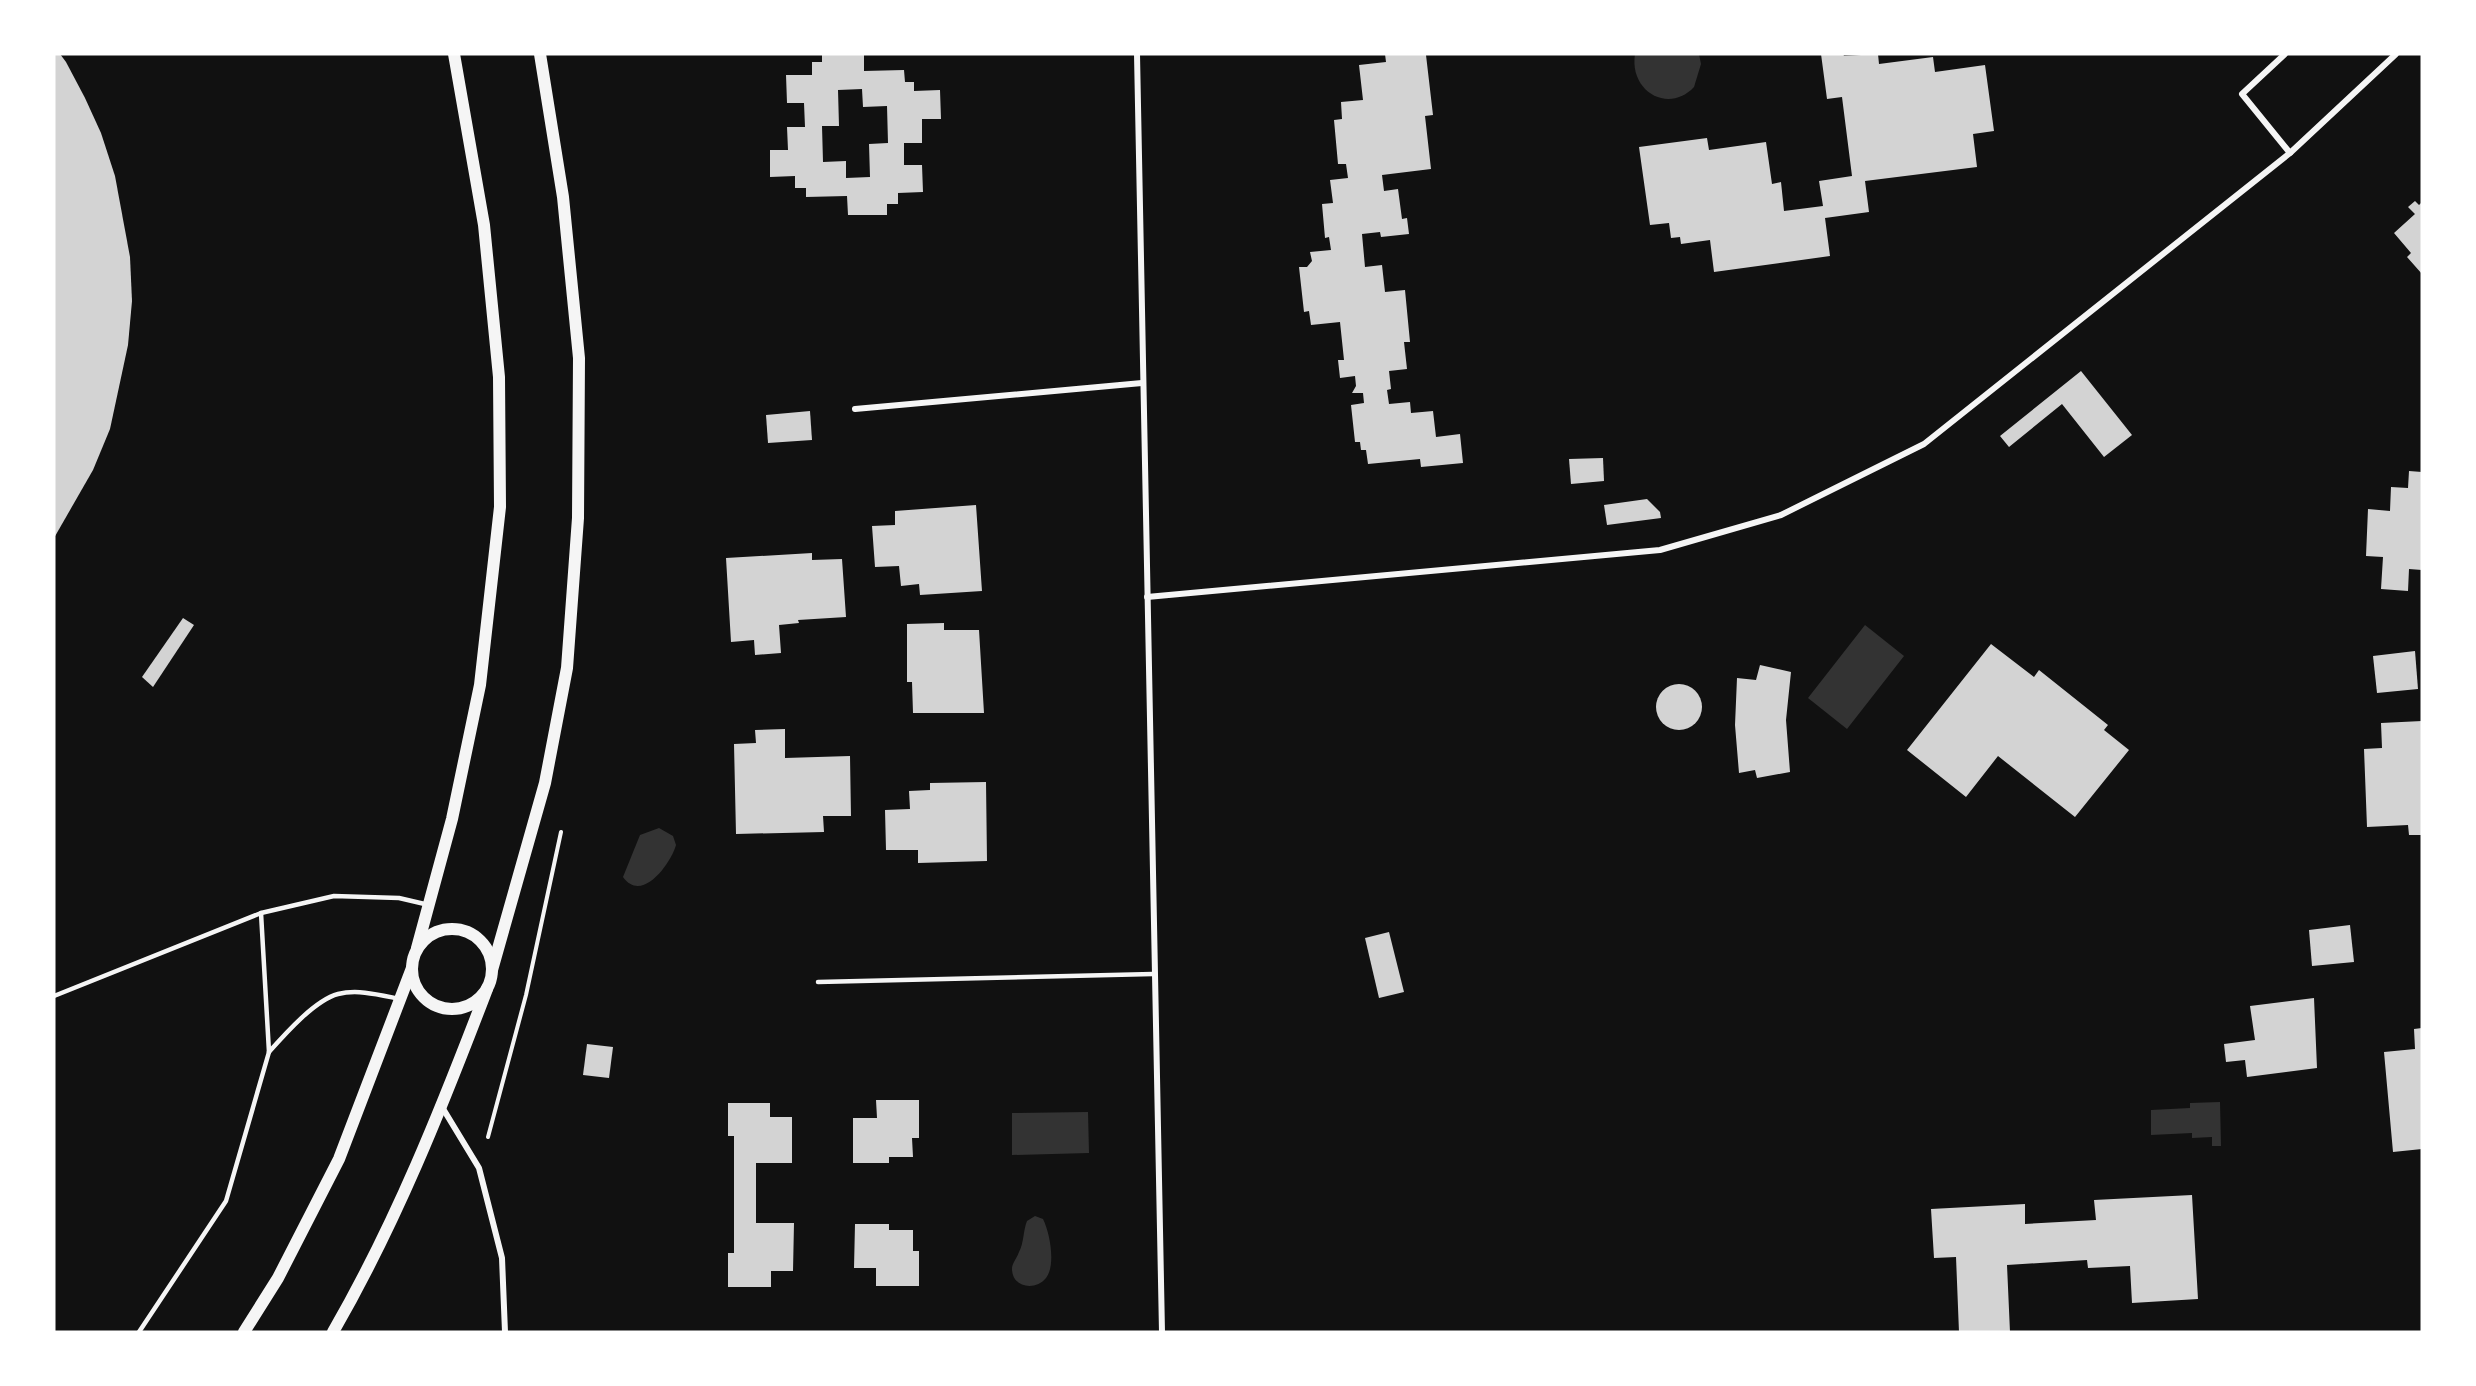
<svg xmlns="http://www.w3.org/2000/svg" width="2476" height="1386" viewBox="0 0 2476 1386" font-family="'Fira Sans',sans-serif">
	<rect width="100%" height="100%" fill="#111"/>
	<g fill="#333">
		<path d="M 1635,54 L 1699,54 L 1701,64 L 1694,87 C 1669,114 1629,92 1635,54 Z"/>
		<polygon points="1865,625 1904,656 1847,729 1808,698"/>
		<path d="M 659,828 L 673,836 L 676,845 C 671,863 642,904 623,877 L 640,835 Z"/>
		<polygon points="2220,1102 2221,1146 2212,1146 2212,1137 2192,1138 2192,1133 2151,1135 2151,1110 2190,1108 2190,1103"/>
		<polygon points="1088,1112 1089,1153 1012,1155 1012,1113"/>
		<path d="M 1035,1216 L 1043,1219 C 1050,1233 1056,1265 1046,1278 C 1036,1291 1012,1288 1012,1269 C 1012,1263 1017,1258 1019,1252 C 1024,1243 1023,1231 1027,1221 Z"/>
	</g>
	<g fill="#d3d3d3" fill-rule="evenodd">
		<polygon points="54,54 60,54 66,62 85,98 101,133 115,176 130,257 132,301 128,345 110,429 93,470 54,538"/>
		<path d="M 822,54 L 864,54 L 864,71 L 904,70 L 905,82 L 914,82 L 914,91 L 940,90 L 941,119 L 922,119 L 922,143 L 904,143 L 904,165 L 922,165 L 923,192 L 898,193 L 898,204 L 887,204 L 887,215 L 848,215 L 847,196 L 806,197 L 806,188 L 795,188 L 795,176 L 770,177 L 770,150 L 788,150 L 787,127 L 805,127 L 804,103 L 787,103 L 786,75 L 812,75 L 812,62 L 822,62 ZM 862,89 L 863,107 L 887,106 L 888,143 L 869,144 L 870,177 L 846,178 L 846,161 L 823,162 L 822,126 L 839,126 L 838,90 Z"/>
		<polygon points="1385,54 1426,55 1433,115 1425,116 1431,169 1382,175 1384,191 1398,189 1402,219 1407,218 1409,234 1381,237 1380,232 1362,234 1365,267 1382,265 1385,292 1405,290 1410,342 1404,342 1407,369 1389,371 1391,389 1387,390 1389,404 1410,402 1411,413 1433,411 1436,437 1460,434 1463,463 1421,467 1420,459 1368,464 1366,450 1361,450 1360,442 1355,442 1351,405 1364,403 1363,393 1352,393 1356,386 1355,376 1340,378 1338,360 1344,360 1340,322 1311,325 1309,311 1304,312 1299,267 1307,267 1312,261 1310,252 1331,250 1329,237 1325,238 1322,204 1333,203 1330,180 1348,178 1346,164 1338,164 1334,120 1342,119 1341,102 1363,100 1359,65 1386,62"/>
		<polygon points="1821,54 1843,54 1844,56 1878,54 1879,64 1933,57 1935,72 1985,65 1994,131 1973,134 1977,167 1865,181 1869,212 1825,218 1830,256 1714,272 1710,240 1681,244 1680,237 1671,238 1669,223 1650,225 1639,147 1707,138 1709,150 1766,142 1772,184 1781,182 1784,211 1823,206 1819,181 1852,176 1842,97 1827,99"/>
		<polygon points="2415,201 2419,205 2422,202 2422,274 2407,257 2411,253 2394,233 2415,214 2408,207"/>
		<polygon points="2081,371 2132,435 2104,457 2062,404 2009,447 2000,436"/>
		<polygon points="810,411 812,440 768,443 766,415"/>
		<polygon points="1603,458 1604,481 1571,484 1569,459"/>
		<polygon points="2409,471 2422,472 2422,570 2409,569 2408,591 2381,589 2383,557 2366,556 2368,509 2390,511 2391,487 2408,488"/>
		<polygon points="1647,499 1660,512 1661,518 1607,525 1604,505"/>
		<polygon points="976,505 982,591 920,595 919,584 901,586 899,566 875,567 872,526 895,525 895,511"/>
		<polygon points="812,553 812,560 842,559 846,617 798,620 799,623 779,625 781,653 755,655 754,640 731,642 726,558"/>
		<polygon points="183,618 194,625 153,687 142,677"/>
		<polygon points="944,623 944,630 979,630 984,713 913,713 912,682 907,682 907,624"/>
		<polygon points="1991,644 2034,677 2039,670 2108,725 2104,730 2129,750 2075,817 1998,756 1966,797 1907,750"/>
		<polygon points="2415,651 2418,689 2377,693 2373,656"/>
		<polygon points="1760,665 1791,672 1786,720 1790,772 1757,778 1755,770 1739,773 1735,725 1737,678 1756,680"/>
		<circle cx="1679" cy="707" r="23"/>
		<polygon points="2422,721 2422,835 2409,835 2408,825 2367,827 2364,749 2382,748 2381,723"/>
		<polygon points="785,729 785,758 850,756 851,816 823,816 824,832 736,834 734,744 756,743 755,730"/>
		<polygon points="986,782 987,861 918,863 918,850 886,850 885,810 910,809 909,791 930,790 930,783"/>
		<polygon points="2350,925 2354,962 2312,966 2309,930"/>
		<polygon points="1389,932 1404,992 1379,998 1365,938"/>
		<polygon points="2314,998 2317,1068 2247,1077 2245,1060 2226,1062 2224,1044 2255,1040 2250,1006"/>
		<polygon points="2422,1028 2422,1149 2393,1152 2384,1052 2415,1049 2414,1029"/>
		<polygon points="587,1044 613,1047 609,1078 583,1075"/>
		<polygon points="876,1100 919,1100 919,1138 912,1138 913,1157 889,1157 889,1163 853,1163 853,1118 877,1118"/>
		<polygon points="728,1103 770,1103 770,1117 792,1117 792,1163 756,1163 756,1223 794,1223 793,1271 771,1271 771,1287 728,1287 728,1253 734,1253 734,1136 728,1136"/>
		<polygon points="2192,1195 2198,1299 2132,1303 2130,1266 2088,1268 2087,1260 2007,1265 2010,1332 1959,1332 1956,1257 1934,1258 1931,1209 2025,1204 2025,1224 2096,1220 2094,1200"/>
		<polygon points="855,1224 889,1224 889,1230 913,1230 913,1251 919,1251 919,1286 876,1286 876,1268 854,1268"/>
	</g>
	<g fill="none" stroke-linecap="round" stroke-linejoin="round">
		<polyline stroke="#f5f5f5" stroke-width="4" points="488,1137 526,995 561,832"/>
		<g stroke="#f5f5f5" stroke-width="4.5">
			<polyline points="818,982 1153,974"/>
			<polyline points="54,996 261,913 334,896 399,898 429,905"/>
			<path d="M 269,1052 C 285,1034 315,1000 338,994 C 358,989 380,995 400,999"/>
			<polyline points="139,1332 226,1201 269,1052 261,913"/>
		</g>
		<g stroke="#f5f5f5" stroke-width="6">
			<polyline points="1137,54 1162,1332"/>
			<polyline points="2285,54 2242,94 2290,153"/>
			<polyline points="855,409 1142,383"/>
			<polyline points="1147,597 1660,550 1781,515 1924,444 2290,153 2396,54"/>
			<polyline points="442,1107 479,1168 502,1258 505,1332"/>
		</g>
		<g stroke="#f5f5f5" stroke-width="12">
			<circle cx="452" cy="969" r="40"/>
			<polyline points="417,948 452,819 480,685 500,507 499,377 484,225 454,54"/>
			<polyline points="492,970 545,783 567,668 578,518 579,358 563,197 540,54"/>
			<polyline points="244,1332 278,1278 339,1159 412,968"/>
			<path d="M 333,1332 C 396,1223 442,1107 487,989"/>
		</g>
	</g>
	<rect width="2476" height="1386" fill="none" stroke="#ffffff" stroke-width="111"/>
</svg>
